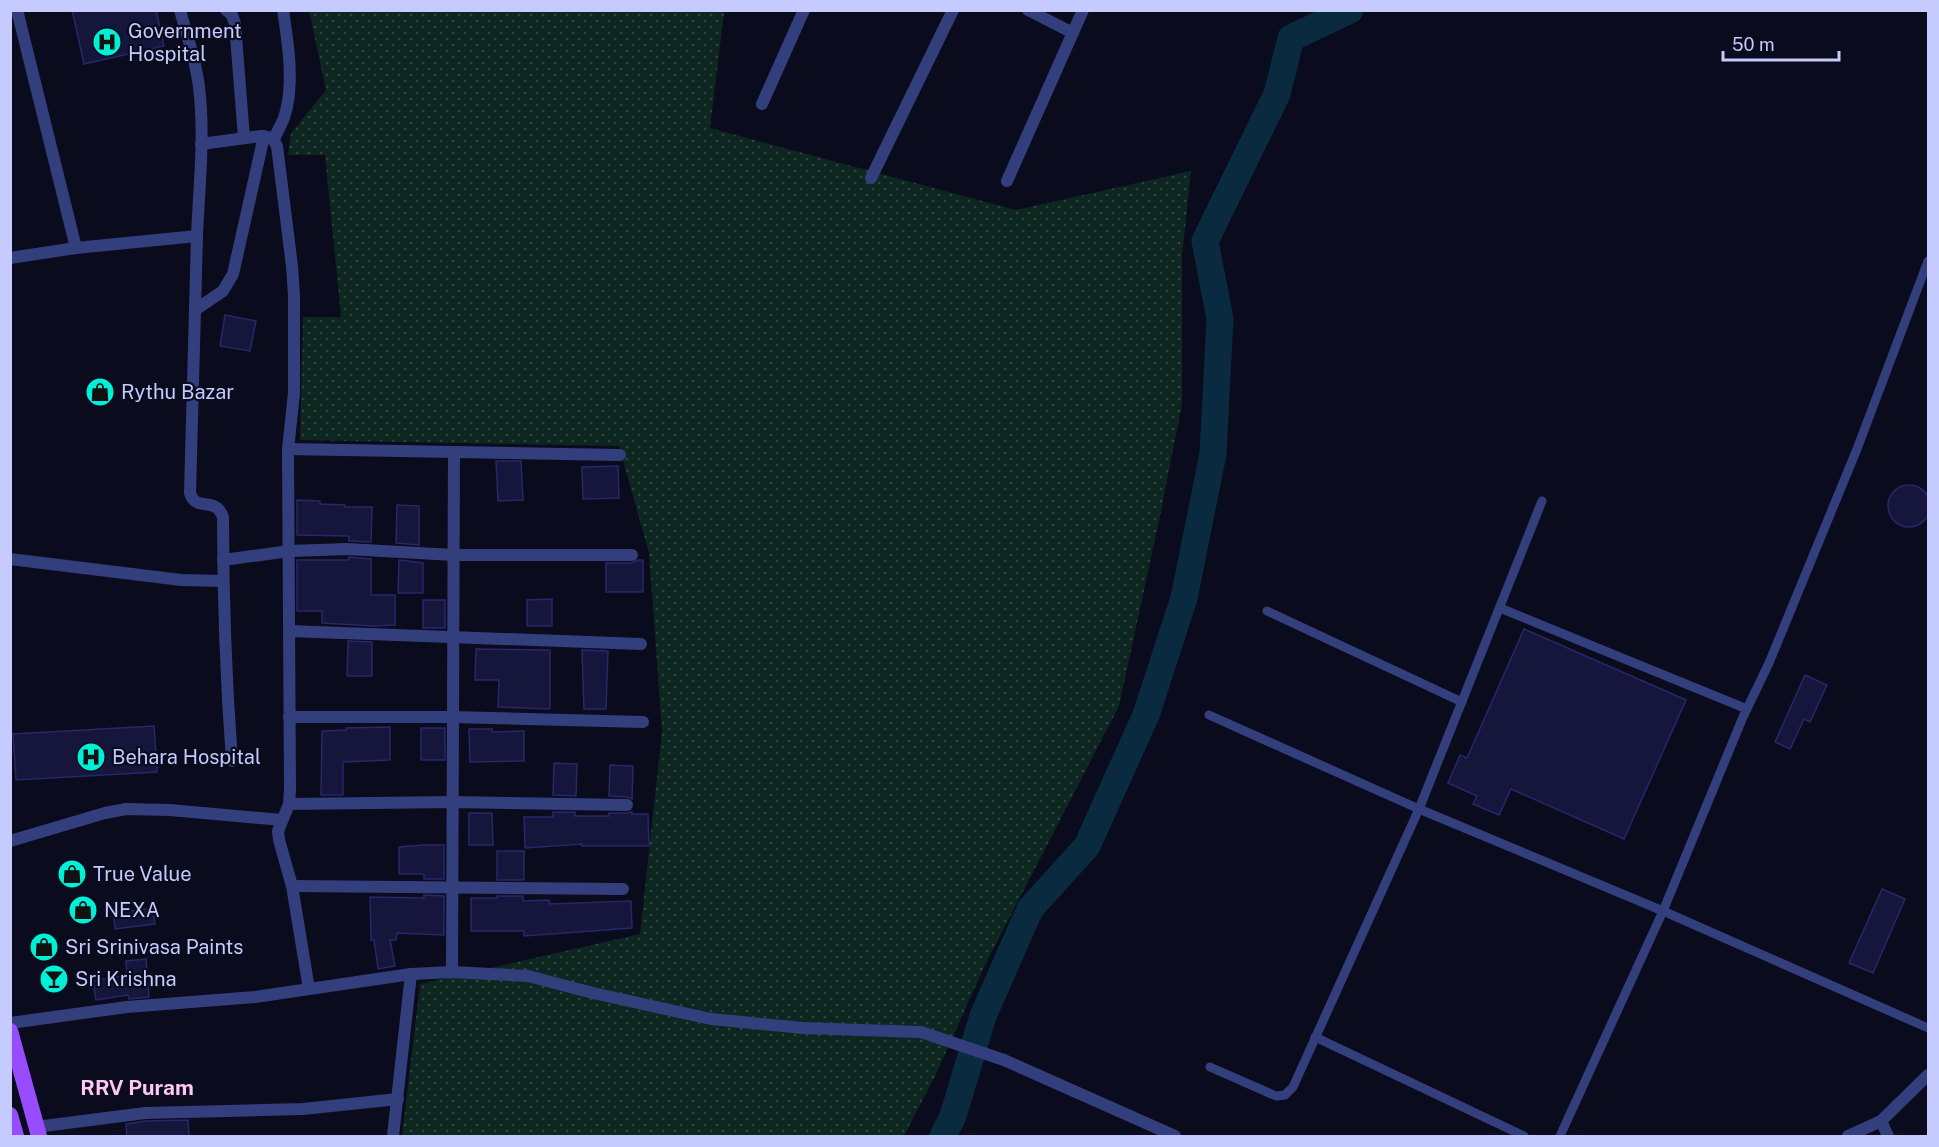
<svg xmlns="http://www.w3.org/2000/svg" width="1939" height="1147" viewBox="0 0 1939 1147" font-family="'Public Sans',sans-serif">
	<defs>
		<pattern id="grass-dots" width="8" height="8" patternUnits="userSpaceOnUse" patternTransform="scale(1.5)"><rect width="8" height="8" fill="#0d2620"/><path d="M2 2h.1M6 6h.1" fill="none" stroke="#2f4441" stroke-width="1.8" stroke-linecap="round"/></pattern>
	</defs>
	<rect width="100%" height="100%" fill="#0a0b1c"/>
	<polygon fill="url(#grass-dots)" points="719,10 724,13 710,128 1016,210 1191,171 1182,257 1182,404 1160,516 1119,706 985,965 937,1072 904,1136 402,1136 420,984 640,934 662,731 649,553 619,446 300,440 303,317 341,317 325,155 288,155 291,133 326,90 309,11"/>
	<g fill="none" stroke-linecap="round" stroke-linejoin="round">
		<polyline stroke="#0a2a40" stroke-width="27" points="943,1136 953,1116 983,1016 1030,909 1087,846 1146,715 1184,598 1213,454 1220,319 1205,241 1277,94 1291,38 1350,10"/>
	</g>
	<g fill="#16163d" stroke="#27276a" stroke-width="1.5">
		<polygon points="72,10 156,10 164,46 84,64"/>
		<polygon points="225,315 256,321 250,351 220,346"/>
		<polygon points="496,461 521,461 523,500 498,501"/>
		<polygon points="618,466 619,498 583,499 582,467"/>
		<circle cx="1909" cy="506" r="21"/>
		<polygon points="297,500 320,501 320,504 345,505 345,507 372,507 371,542 349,541 349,536 297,535"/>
		<polygon points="397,505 419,506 419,545 396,543"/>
		<polygon points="349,557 371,559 371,595 395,595 395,625 373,626 322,623 322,611 297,611 297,560 349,560"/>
		<polygon points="399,560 423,563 423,593 398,593"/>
		<polygon points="638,560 643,560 643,592 606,592 606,563 632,563"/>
		<polygon points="552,599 552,626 527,626 527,600"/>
		<rect x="423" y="600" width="22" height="28"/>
		<polygon points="1524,629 1686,700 1624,839 1511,789 1499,815 1473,804 1477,796 1448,783 1460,755 1467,758"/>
		<polygon points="348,641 372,642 372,676 347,676"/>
		<polygon points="476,649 550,650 550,709 498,707 499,680 475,680"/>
		<polygon points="582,650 608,651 606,709 584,709"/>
		<polygon points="1805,675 1827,685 1810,722 1804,719 1790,749 1775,742"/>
		<polygon points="154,726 157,772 16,780 13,734"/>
		<polygon points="390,727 390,760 343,762 343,795 321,795 322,731 346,730 346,728"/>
		<rect x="421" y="728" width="24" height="32"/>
		<polygon points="469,729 492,729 492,732 524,731 524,761 470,762"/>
		<polygon points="554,763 577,764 576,796 553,795"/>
		<polygon points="610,765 633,766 632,799 627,797 609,796"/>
		<polygon points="553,812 575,812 575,816 609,816 609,813 627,813 632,812 632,814 648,814 649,846 582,846 582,844 525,848 524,817 553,817"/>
		<polygon points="469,813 492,813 493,845 469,845"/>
		<polygon points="424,845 444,845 444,879 424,879 424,874 399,874 399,847"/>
		<rect x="497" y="851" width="27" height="29"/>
		<polygon points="1882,889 1905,899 1873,973 1849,963"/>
		<polygon points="424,895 444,896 444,935 397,933 396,940 390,940 395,966 378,969 374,940 371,940 370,897 424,898"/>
		<polygon points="497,896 523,896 523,901 549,900 550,904 631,901 632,928 524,936 524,931 471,931 471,898 497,898"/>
		<polygon points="153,908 155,924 115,929 113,913"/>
		<polygon points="146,959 149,997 129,999 128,995 96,1000 93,981 127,975 126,961"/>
		<polygon points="188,1120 189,1137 127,1137 126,1124 146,1121"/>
	</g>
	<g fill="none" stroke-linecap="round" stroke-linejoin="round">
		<g stroke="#333f7d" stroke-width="9">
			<polyline points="1500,608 1747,709"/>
			<polyline points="1267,611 1462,702"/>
			<polyline points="1209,715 1419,809 1663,911 1928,1028"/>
			<polyline points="1315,1037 1524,1136"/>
			<polyline points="1210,1067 1276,1096 1285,1095 1293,1087 1419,809 1542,501"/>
			<polyline points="1560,1136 1663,911 1743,717 1769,663 1857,449 1928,261"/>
		</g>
		<g stroke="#333f7d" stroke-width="12">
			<polyline points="17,10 76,248"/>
			<polyline points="226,10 232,15 235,24 244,138"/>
			<polyline points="1028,10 1073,33"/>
			<polyline points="762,104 804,10"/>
			<path d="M 274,139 C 277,132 281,125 284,118 C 295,86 288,43 283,10"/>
			<path d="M 201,144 L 261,136 C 270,137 273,138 277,146 L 292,266 L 294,295 L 294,393 L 288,449 L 290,789 L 289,804 L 278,831 L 279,840 L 292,886 L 309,989"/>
			<polyline points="871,178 953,10"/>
			<polyline points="1007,181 1083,10"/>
			<path d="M 197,236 L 190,493 C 196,513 215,495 223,517 C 223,599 226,680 232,761"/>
			<path d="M 10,258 L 76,248 L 197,236 C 199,187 205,136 199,87 C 196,61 187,36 180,10"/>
			<polyline points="195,310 223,291 233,274 264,136"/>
			<polyline points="288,449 620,455"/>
			<polyline points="10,559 181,580 223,581"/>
			<polyline points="223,560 290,551 347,549 454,555 632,555"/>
			<polyline points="289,631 641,644"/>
			<polyline points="289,717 453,717 643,722"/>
			<polyline points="289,804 453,802 627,805"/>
			<polyline points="10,841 105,813 126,809 170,810 282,820"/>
			<polyline points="292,886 623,889"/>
			<polyline points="452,972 454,453"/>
			<polyline points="10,1023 127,1007 255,997 411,974 452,972 528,976 593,993 711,1019 803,1028 921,1032 1004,1060 1175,1136"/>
			<polyline points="1881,1121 1888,1136"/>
			<polyline points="36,1127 145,1113 303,1109 398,1099"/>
			<polyline points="393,1136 411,974"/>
			<polyline points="1848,1136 1881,1121 1928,1075"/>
		</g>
		<g stroke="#984cff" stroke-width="16">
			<polyline points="10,1031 39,1136"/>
			<polyline points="10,1115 16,1136"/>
		</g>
	</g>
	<defs>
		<g id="hospital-disc" transform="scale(1.5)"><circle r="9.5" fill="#00f0d7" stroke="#0a0b1c"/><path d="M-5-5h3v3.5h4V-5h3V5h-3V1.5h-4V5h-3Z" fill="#111"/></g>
		<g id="shop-disc" transform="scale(1.5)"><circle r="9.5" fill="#00f0d7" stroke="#0a0b1c"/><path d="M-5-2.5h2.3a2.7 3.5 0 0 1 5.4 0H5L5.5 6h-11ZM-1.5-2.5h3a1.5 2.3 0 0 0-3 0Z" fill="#111"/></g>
		<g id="bar-disc" transform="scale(1.5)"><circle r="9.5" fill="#00f0d7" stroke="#0a0b1c"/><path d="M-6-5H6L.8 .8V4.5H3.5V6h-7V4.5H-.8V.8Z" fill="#111"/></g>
	</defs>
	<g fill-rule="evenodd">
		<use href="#hospital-disc" x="107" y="42"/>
		<use href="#shop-disc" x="100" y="392"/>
		<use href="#hospital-disc" x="91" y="757"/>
		<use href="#shop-disc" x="72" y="874"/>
		<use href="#shop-disc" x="83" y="910"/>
		<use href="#shop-disc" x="44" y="947"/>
		<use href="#bar-disc" x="54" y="979"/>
	</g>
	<g text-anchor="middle" stroke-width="4.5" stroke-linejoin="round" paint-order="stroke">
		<g font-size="20" fill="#c5caff" stroke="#0a0b1c" text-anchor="start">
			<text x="128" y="38">Government<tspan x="128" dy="23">Hospital</tspan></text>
			<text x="121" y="399">Rythu Bazar</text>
			<text x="112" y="764">Behara Hospital</text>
			<text x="93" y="881">True Value</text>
			<text x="104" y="917">NEXA</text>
			<text x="65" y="954">Sri Srinivasa Paints</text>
			<text x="75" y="986">Sri Krishna</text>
		</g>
		<g font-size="21" font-weight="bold" fill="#ffc7f6" stroke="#0a0b1c">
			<text x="137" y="1095">RRV Puram</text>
		</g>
	</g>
	<rect width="1939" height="1147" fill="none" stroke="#c5caff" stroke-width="24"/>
	<path d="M1723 51v9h116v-9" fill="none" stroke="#c5caff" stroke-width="3"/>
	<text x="1732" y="51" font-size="18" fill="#c5caff" stroke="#0a0b1c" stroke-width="4.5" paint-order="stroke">50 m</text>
</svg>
